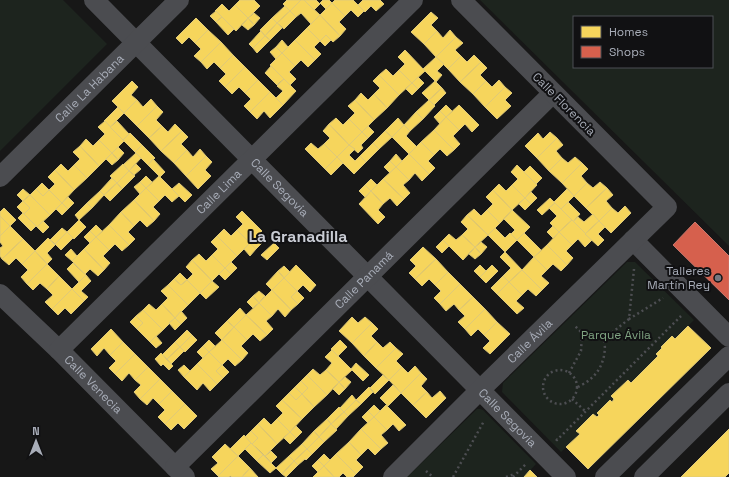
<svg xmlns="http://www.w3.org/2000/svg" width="729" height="477" viewBox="0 0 729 477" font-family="'Space Grotesk',sans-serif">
	<rect width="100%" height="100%" fill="#171717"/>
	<g fill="#1d241e" fill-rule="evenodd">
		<polygon points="0,0 63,0 107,44 0,151"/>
		<path d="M 480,0 L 729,0 L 729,246 ZM 574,17 L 712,17 L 712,67 L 574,67 Z"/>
		<polygon points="627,262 635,262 694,320 675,339 672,337 661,347 662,348 656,354 658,356 631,383 628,380 611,396 614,399 612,402 610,400 597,413 599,415 597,417 593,414 577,430 580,434 561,452 502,392 503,383"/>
		<polygon points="477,409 480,409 483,410 536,464 524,477 407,477"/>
	</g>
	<g fill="#f6d55c" stroke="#dfc978">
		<polygon points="240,0 254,0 260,6 248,18 235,5"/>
		<polygon points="287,0 301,0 290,11 283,4"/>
		<polygon points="301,0 304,0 320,15 311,24 301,13 296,17 290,11"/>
		<polygon points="304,0 316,0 320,4 314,10"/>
		<polygon points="323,0 329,0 332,3 326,9 320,3"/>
		<polygon points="335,0 353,0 364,11 358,17 351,10 345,16 332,3"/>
		<polygon points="363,0 380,0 384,4 376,11 371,6 365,12 358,5"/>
		<polygon points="332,3 345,16 339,22 346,29 340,36 320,15"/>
		<polygon points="222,4 229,11 235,5 248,18 236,31 215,11"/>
		<polygon points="285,6 290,11 277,23 272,18"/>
		<polygon points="216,11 222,17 216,22 210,16"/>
		<polygon points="290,11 296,17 284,29 277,23"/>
		<polygon points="431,12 438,18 431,25 437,31 424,44 411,32"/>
		<polygon points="254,13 260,18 254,25 248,18"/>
		<polygon points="320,15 340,36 333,42 326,35 320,41 307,28"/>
		<polygon points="222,17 234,29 228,35 216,22"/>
		<polygon points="196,18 208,30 195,43 189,37 182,44 176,38"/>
		<polygon points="248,18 254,25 248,30 242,25"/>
		<polygon points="272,18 277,23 265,36 260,30"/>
		<polygon points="277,23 282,28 270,40 265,36"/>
		<polygon points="307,28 320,41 314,47 321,54 315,60 295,40"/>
		<polygon points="208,30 221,42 201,62 194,56 201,49 195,43"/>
		<polygon points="450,30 456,37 436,57 424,44 437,31 443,38"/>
		<polygon points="261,31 265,36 253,48 249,44"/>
		<polygon points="326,35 331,40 325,46 320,41"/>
		<polygon points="265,36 270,40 257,53 253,48"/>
		<polygon points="456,37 463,43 455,50 461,56 448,69 436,57"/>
		<polygon points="282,40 288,47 282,53 276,47"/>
		<polygon points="295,40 315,60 308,67 301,60 295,66 282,53"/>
		<polygon points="221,42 233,55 220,68 214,62 207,69 201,62"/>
		<polygon points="276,47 282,53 276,59 270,52"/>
		<polygon points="405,50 425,71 412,83 399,70 405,64 398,57"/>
		<polygon points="282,53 295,66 289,72 296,79 290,85 270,65"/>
		<polygon points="233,55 245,67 225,87 219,81 226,74 220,68"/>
		<polygon points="474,55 481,62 460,82 448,69 461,56 467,62"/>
		<polygon points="436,57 444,64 437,71 442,75 436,82 423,69"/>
		<polygon points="481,62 487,68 480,75 486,81 473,94 460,82"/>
		<polygon points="271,66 284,79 277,85 265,73"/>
		<polygon points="245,67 258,80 245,93 239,87 232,94 225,87"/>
		<polygon points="386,69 393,76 399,70 412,83 399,95 379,75"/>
		<polygon points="379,75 399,95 387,108 374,94 380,88 373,81"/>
		<polygon points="418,77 424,83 418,89 412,83"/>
		<polygon points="284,79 296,91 283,105 276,98 283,91 277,86"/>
		<polygon points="258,80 270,92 250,112 244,106 251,99 245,93"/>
		<polygon points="499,80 505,87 485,107 473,94 486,81 492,87"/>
		<polygon points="132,81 138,87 131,95 137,100 124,113 112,101"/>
		<polygon points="435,81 442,88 429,100 422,93"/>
		<polygon points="412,83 418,89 412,95 406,89"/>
		<polygon points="505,87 512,93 505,100 511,106 497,119 485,107"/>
		<polygon points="442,88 446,93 434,105 429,100"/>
		<polygon points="270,92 283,105 270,118 264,111 257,119 250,112"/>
		<polygon points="361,93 368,100 374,94 387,108 374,120 355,100"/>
		<polygon points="151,99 157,106 137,126 124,113 137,100 143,107"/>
		<polygon points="355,100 374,120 362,132 349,119 355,113 348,106"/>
		<polygon points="429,100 435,106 423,119 416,112"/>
		<polygon points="446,105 452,111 446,117 440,111"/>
		<polygon points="459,105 479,125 472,132 465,124 459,130 446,117"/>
		<polygon points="157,106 163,112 156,120 162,126 149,138 137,126"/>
		<polygon points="118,107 124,113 110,127 104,121"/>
		<polygon points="440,111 446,117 440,124 434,117"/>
		<polygon points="416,112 423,119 410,131 404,125"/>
		<polygon points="446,117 459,130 453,136 460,144 454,150 434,130"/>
		<polygon points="336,118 343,125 349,119 362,132 349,145 329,124"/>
		<polygon points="398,118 404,125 392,137 385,131"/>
		<polygon points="105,121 124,141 112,153 99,140 105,134 98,127"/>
		<polygon points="117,121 129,134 123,140 110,127"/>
		<polygon points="175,124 182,131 161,151 149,138 162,126 168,132"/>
		<polygon points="329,124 349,145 337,157 324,144 330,138 323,131"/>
		<polygon points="404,125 410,131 406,136 417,147 409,154 392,137"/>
		<polygon points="368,126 374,132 368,138 362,132"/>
		<polygon points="434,130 454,150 447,156 440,149 434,155 421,142"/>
		<polygon points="182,131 188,137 181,144 187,150 174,163 161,151"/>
		<polygon points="385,131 392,137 379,149 373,143"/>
		<polygon points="362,132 368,138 361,145 363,148 358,153 349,145"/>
		<polygon points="550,132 557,138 537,158 525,146 538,133 543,139"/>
		<polygon points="130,133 142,145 135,152 123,140"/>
		<polygon points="557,138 563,145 556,151 562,158 549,171 537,158"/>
		<polygon points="86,139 93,146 99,140 112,153 99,166 80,146"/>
		<polygon points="421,142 434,155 428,161 435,168 429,174 409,154"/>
		<polygon points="311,143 318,149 324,144 337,157 325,169 305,149"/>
		<polygon points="373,143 379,149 366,162 360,156"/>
		<polygon points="142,145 155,158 148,165 135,152"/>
		<polygon points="349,145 355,149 349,155 355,161 360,156 366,162 354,174 337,157"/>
		<polygon points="80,146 99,166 87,178 74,165 80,159 73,152"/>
		<polygon points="118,147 124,153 118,160 112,153"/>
		<polygon points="200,149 206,156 186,176 174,163 187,150 193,157"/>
		<polygon points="112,153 118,160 112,165 106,159"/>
		<polygon points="136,153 141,158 129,171 123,165"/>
		<polygon points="396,154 402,161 396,167 390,161"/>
		<polygon points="409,154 429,174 422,181 415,173 409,180 396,167"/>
		<polygon points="206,156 212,162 205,170 211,176 198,189 186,176"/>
		<polygon points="337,157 343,163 331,175 325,169"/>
		<polygon points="575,157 582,163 562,183 549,171 562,158 568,163"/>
		<polygon points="153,159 165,172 160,177 148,165"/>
		<polygon points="390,161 396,167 390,173 384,167"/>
		<polygon points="582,163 588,169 581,176 587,183 574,196 562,183"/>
		<polygon points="61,164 68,171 74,165 87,178 74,190 55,170"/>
		<polygon points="123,164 129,171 117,183 110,176"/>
		<polygon points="136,164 141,169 134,175 129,171"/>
		<polygon points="517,165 537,185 525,198 512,185 518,179 511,172"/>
		<polygon points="530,166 542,178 536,184 524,172"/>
		<polygon points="396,167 409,180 403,185 410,193 404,199 383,179"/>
		<polygon points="55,170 74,190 62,203 49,190 55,184 48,177"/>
		<polygon points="129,171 135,176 122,189 117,183"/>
		<polygon points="146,176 152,182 146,188 140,182"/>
		<polygon points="159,176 179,196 172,202 165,195 159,201 146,188"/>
		<polygon points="112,178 117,183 104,195 100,191"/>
		<polygon points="371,179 377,185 371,191 365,185"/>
		<polygon points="383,179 404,199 397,206 390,198 383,204 371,191"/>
		<polygon points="140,182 146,188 140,194 134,187"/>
		<polygon points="600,182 607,188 586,208 574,196 587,183 593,188"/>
		<polygon points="42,183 49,190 43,196 36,189"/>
		<polygon points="117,183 122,189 110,201 104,195"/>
		<polygon points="179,183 192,195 185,202 172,189"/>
		<polygon points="499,184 506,191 512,185 525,198 512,210 493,190"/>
		<polygon points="365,185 371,191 365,197 359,191"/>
		<polygon points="146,188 159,201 153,207 160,214 154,221 134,200"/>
		<polygon points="607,188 613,195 606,201 612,208 599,221 586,208"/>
		<polygon points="23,189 30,195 23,201 17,195"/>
		<polygon points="36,189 43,196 49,190 62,203 50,215 30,195"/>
		<polygon points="567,189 574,196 561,209 554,202"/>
		<polygon points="493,190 512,210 500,223 487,210 493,204 486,197"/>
		<polygon points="100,191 104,195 92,208 87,203"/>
		<polygon points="371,191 383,204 378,210 385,217 378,224 359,204"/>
		<polygon points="531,192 537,198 531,204 525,198"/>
		<polygon points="30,195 50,215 37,227 24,214 30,208 23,201"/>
		<polygon points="68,197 74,203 68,209 62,203"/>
		<polygon points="525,198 531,204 525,210 519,204"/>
		<polygon points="550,198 555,203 542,215 537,210"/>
		<polygon points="134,200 154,221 147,227 140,220 134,226 121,212"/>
		<polygon points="23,201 30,208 24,214 17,207"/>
		<polygon points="568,202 580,214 573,222 561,209"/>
		<polygon points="62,203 68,209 62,215 56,209"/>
		<polygon points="87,203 92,208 79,220 75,215"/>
		<polygon points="555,203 572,220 559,232 550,223 557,216 549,208"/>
		<polygon points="625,206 631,213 611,233 599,221 612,208 618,213"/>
		<polygon points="4,208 16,220 10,226 0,216 0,212"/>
		<polygon points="474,209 481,216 487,210 500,223 488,235 467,215"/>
		<polygon points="512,210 530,227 517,240 511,234 515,230 504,219"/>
		<polygon points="242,211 262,231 250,243 237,230 243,224 236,217"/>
		<polygon points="121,212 134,226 128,232 135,239 129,245 109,225"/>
		<polygon points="23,213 36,226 31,231 18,218"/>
		<polygon points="593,214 599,221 585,234 573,222 578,217 584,222"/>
		<polygon points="467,215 488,235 475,247 462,235 468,229 461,222"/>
		<polygon points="0,216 10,226 0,236"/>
		<polygon points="79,220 86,227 74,239 67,232"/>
		<polygon points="572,220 592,240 585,247 578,239 572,245 559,232"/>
		<polygon points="43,221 49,227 43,233 37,227"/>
		<polygon points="599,221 605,227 598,234 604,240 598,246 585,234"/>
		<polygon points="96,225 102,231 96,237 90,231"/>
		<polygon points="109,225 129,245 122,251 115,244 109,250 96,237"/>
		<polygon points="10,226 23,239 2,259 0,256 0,248 3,246 0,242 0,236"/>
		<polygon points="553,226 559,232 553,238 547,232"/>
		<polygon points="62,228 67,232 55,244 50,240"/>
		<polygon points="495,228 505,238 510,233 517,240 505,252 488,235"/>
		<polygon points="224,229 231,236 237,230 250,243 237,256 217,236"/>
		<polygon points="90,231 96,237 90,243 84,237"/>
		<polygon points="67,232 73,238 61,250 55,244"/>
		<polygon points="559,232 572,245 566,251 573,258 567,265 547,245"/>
		<polygon points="524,233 541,250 534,257 517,240"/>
		<polygon points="449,234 456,240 462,235 475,247 463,260 443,240"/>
		<polygon points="217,236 237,256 225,268 212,255 218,249 211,242"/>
		<polygon points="96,237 109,250 103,256 110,263 104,270 84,249"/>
		<polygon points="256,237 262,243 256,249 250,243"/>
		<polygon points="48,238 55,245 47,253 52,259 47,264 35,251"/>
		<polygon points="23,239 35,251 22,264 16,258 9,265 2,259"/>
		<polygon points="443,240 449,246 442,253 436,247"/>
		<polygon points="481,242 487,247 481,254 475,247"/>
		<polygon points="250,243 256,249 250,256 244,249"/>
		<polygon points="274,243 279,248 267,260 261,255"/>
		<polygon points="547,245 567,265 561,271 553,264 547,270 534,257"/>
		<polygon points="423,247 436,259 415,279 409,273 416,266 410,260"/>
		<polygon points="475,247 481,254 475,259 469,254"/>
		<polygon points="71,249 77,256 72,261 65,255"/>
		<polygon points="84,249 104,270 98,276 90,269 85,274 72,261"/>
		<polygon points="35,251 47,264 27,284 21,277 28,270 22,264"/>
		<polygon points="505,252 522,270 509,282 503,276 511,268 500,257"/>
		<polygon points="199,254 206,261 212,255 225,268 212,281 192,260"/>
		<polygon points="534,257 547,270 541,276 549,283 542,290 522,270"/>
		<polygon points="436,259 448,272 435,285 429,279 422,286 415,279"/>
		<polygon points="192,260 212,281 200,293 187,280 193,274 186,267"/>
		<polygon points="231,262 237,268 231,274 225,268"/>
		<polygon points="73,263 86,275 79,282 67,269"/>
		<polygon points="47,264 59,276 47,289 40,283 33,290 27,284"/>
		<polygon points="296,265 316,285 310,292 303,285 297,291 284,278"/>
		<polygon points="480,265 486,271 480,277 474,271"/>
		<polygon points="492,265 498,271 486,283 480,277"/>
		<polygon points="284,266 290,272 284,278 278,271"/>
		<polygon points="225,268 231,274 225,280 219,274"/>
		<polygon points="522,270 542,290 536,296 528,289 522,295 509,282"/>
		<polygon points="278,271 284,278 272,290 266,284"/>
		<polygon points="448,272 460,284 440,304 434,298 441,291 435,285"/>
		<polygon points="180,273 187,280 181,285 174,279"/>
		<polygon points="86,275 91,281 81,291 88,297 84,301 72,289"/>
		<polygon points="59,276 72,289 52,309 45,302 53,295 47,289"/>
		<polygon points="503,276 509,282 497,294 491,288"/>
		<polygon points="284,278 297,291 291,297 298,304 291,310 272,290"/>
		<polygon points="174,279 181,285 187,280 200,293 188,305 168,285"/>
		<polygon points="212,281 219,287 206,299 200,293"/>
		<polygon points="509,282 522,295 516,301 524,308 517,314 497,294"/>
		<polygon points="460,284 473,297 459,310 454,304 446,311 440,304"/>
		<polygon points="168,285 188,305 175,318 162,304 168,298 161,291"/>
		<polygon points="72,289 84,301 71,314 65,308 58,315 52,309"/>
		<polygon points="272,290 291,310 285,317 278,309 272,316 259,303"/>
		<polygon points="259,291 265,296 259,303 253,296"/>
		<polygon points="297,291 304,298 298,304 291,297"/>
		<polygon points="253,296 259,303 253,308 247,302"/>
		<polygon points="473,297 485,309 465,329 458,322 465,316 459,310"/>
		<polygon points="259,303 272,316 266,321 273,329 267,335 246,315"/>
		<polygon points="149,304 156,310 162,304 175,318 163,330 143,310"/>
		<polygon points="240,308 246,315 234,327 227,321"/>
		<polygon points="485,309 497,322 484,335 478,329 471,336 465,329"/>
		<polygon points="143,310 163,330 150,342 137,329 143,323 136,316"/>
		<polygon points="181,311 187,318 181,324 175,318"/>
		<polygon points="246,315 267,335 260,341 253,334 247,340 234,327"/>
		<polygon points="136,316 143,323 137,329 130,322"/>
		<polygon points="352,317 358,323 365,317 372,323 352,343 339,331"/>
		<polygon points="175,318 181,324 175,330 169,323"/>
		<polygon points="227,321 234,327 222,340 215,333"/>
		<polygon points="497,322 510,334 490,354 483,348 490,341 484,335"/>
		<polygon points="372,323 378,329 371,336 377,342 364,356 352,343"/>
		<polygon points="688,326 711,348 588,469 566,447 580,434 576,431 593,414 597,417 599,415 597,413 610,400 612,402 614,399 611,396 628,380 631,383 658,356 656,354 662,348 661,347 672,336 675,339"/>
		<polygon points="234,327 247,340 241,346 248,353 242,360 222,340"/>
		<polygon points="111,329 123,342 110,355 104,348 97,356 91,349"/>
		<polygon points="187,330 192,335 180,347 175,342"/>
		<polygon points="192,335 197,340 185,352 180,347"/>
		<polygon points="156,336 162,343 156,348 150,342"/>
		<polygon points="209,340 215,346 209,352 203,346"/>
		<polygon points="222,340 242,360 235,366 228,359 222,365 209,352"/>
		<polygon points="340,340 347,347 338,356 331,349"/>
		<polygon points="123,342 135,354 115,374 109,368 116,361 110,355"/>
		<polygon points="175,342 180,347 167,359 162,355"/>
		<polygon points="377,342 383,348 390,342 396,348 376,368 364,356"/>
		<polygon points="203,346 209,352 203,358 197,352"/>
		<polygon points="180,347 184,351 171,364 167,359"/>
		<polygon points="396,348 403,354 396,361 402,367 389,380 376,368"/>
		<polygon points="332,350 352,370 339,382 326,370 332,363 325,357"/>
		<polygon points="209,352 222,365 216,371 223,378 217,384 197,364"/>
		<polygon points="161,353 173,366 169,370 163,364 161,366 155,359"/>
		<polygon points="135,354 148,367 135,380 129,373 122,381 115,374"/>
		<polygon points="356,363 369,375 363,381 351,369"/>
		<polygon points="197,364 217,384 210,391 203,383 197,390 184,377"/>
		<polygon points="184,365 190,371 184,377 178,370"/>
		<polygon points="222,365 229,372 223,378 216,371"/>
		<polygon points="415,366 421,373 401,393 389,380 402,367 408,373"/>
		<polygon points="148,367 160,379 140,399 134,392 141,385 135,380"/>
		<polygon points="313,369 320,375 326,370 339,382 327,395 307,375"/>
		<polygon points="421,373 427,379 421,386 427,392 413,405 401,393"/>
		<polygon points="307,375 327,395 314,407 302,394 308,388 301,381"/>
		<polygon points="383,375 389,380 375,394 370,388"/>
		<polygon points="345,377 351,382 345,389 339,382"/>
		<polygon points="160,379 172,391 159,404 153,398 147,405 140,399"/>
		<polygon points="301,381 308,388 302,394 295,387"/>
		<polygon points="339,382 345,389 339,395 333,389"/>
		<polygon points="393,385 401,393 388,406 380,398"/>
		<polygon points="295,387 302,394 296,400 289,393"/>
		<polygon points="369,387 373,392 361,404 356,400"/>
		<polygon points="172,391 185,404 165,424 158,417 165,410 159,404"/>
		<polygon points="440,391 446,398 426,418 413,405 427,392 432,398"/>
		<polygon points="289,393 296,400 302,394 314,407 302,419 282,400"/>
		<polygon points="352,395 356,400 344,412 340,408"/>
		<polygon points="282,400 302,419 290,432 277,419 283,413 276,406"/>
		<polygon points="356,400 361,404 348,416 344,412"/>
		<polygon points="185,404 197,416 184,429 178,423 171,430 165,424"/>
		<polygon points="374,405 380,411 374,417 368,411"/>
		<polygon points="386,405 406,425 399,431 393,424 387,430 374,417"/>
		<polygon points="339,407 344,412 331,424 327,419"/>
		<polygon points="368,411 374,417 368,423 362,417"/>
		<polygon points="344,412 348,416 336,429 331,424"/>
		<polygon points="374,417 387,430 381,435 388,443 381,449 361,429"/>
		<polygon points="264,418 271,425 277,419 290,432 277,444 258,424"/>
		<polygon points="327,419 331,424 319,437 314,431"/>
		<polygon points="258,424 277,444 265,456 252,444 258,438 251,431"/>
		<polygon points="331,424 337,430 324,442 319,437"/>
		<polygon points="296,426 302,432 296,438 290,432"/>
		<polygon points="361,429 381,449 375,455 368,448 361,455 349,442"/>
		<polygon points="729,429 729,473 725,477 681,477"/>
		<polygon points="251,431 258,438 252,444 245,437"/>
		<polygon points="314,431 319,437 307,449 302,444"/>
		<polygon points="290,432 296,438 290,444 284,438"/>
		<polygon points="244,435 251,443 238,456 230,449"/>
		<polygon points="319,437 324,442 312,454 307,449"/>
		<polygon points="349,442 361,455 356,460 363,467 356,474 336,454"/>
		<polygon points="251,443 263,455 257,461 245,449"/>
		<polygon points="225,444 238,456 218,476 211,469 218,463 212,457"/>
		<polygon points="302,444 307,449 294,461 289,456"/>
		<polygon points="307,449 312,454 306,460 305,459 298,465 294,461"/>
		<polygon points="271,451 277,457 271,463 265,456"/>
		<polygon points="324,454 330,460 324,466 318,460"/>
		<polygon points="336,454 356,474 353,477 347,477 343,473 339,477 334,477 324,466"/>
		<polygon points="263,455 276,468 270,473 257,461"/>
		<polygon points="238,456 250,468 242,477 232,477 231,476 229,477 219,477 218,476"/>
		<polygon points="289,456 294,461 282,474 276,468"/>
		<polygon points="318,460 324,466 318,472 312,466"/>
		<polygon points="294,461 298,465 286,477 282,474"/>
		<polygon points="324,466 334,477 313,477"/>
		<polygon points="250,468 258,477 242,477"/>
		<polygon points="530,470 537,477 524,477"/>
	</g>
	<polygon fill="#d6604d" stroke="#c8776d" points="695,222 729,256 729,300 673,245"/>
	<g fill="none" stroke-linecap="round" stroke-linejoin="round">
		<g stroke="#4d4e52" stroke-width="2.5" stroke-dasharray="2 3" stroke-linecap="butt">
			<polyline points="634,269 629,319 663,298"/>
			<polyline points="604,339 629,319"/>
			<circle cx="560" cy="387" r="17"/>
			<polyline points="569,373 581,351 582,333 574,325"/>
			<path d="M 578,387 C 581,385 586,383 589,380 C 602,371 607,353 604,339 L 598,334 L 582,333"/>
			<polyline points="572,399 585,411"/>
			<polyline points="556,439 557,440 681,316"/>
			<polyline points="426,471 433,477"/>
			<polyline points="453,477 484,421"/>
			<polyline points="506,477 515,474"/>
			<polyline points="513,477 526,464"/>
		</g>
		<g stroke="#4b4c50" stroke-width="20">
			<path id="s1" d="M 94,0 L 566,477"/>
			<path id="s2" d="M 0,177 L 179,0"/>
			<polyline points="633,240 729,337"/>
			<path id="s3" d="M 0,294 L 59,350 L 185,477"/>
			<path id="s4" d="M 59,350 L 413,0"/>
			<path id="s5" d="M 175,467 L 553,93"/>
			<path id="s6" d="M 393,477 L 480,390 L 667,207 L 461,0"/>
			<polyline points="605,477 729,356"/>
			<polyline points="644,477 729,393"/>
		</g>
	</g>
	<circle fill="#757880" stroke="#111113" stroke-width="1.5" cx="718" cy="278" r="4"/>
	<g text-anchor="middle" stroke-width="4" stroke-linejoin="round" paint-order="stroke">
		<g font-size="12" fill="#a8adb8" stroke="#111113">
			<text dy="4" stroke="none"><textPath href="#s2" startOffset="126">Calle La Habana</textPath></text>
			<text transform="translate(564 104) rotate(45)" y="4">Calle Florencia</text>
			<text dy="4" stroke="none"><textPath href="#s1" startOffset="264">Calle Segovia</textPath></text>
			<text dy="4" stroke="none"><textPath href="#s4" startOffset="225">Calle Lima</textPath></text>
			<text dy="4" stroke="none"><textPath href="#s5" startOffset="266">Calle Panamá</textPath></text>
			<text dy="4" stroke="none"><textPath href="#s6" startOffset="193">Calle Ávila</textPath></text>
			<text dy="4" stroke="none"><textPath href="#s3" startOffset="130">Calle Venecia</textPath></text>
			<text dy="4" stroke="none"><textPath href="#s1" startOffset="588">Calle Segovia</textPath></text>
		</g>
		<g font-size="12" fill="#a8adb8" stroke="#111113" text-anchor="end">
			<text x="710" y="275">Talleres<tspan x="710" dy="14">Martín Rey</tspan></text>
		</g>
		<g font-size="12" fill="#7fa381" stroke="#111113">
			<text x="616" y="339">Parque Ávila</text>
		</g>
		<g font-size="16" font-weight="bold" fill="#c9ccd4" stroke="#111113">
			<text x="298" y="242">La Granadilla</text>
		</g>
	</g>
	<rect x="573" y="16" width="140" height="52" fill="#111113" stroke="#4d4f55"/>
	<rect x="581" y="26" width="20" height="12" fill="#f6d55c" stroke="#4d4f55"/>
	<text x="609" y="36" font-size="12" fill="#a8adb8">Homes</text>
	<rect x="581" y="46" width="20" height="12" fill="#d6604d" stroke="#4d4f55"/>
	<text x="609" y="56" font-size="12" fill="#a8adb8">Shops</text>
	<g transform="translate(36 441)" stroke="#111113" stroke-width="3" paint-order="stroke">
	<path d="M0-3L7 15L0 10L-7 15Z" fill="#a8adb8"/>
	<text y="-6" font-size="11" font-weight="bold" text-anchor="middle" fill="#a8adb8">N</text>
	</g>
</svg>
